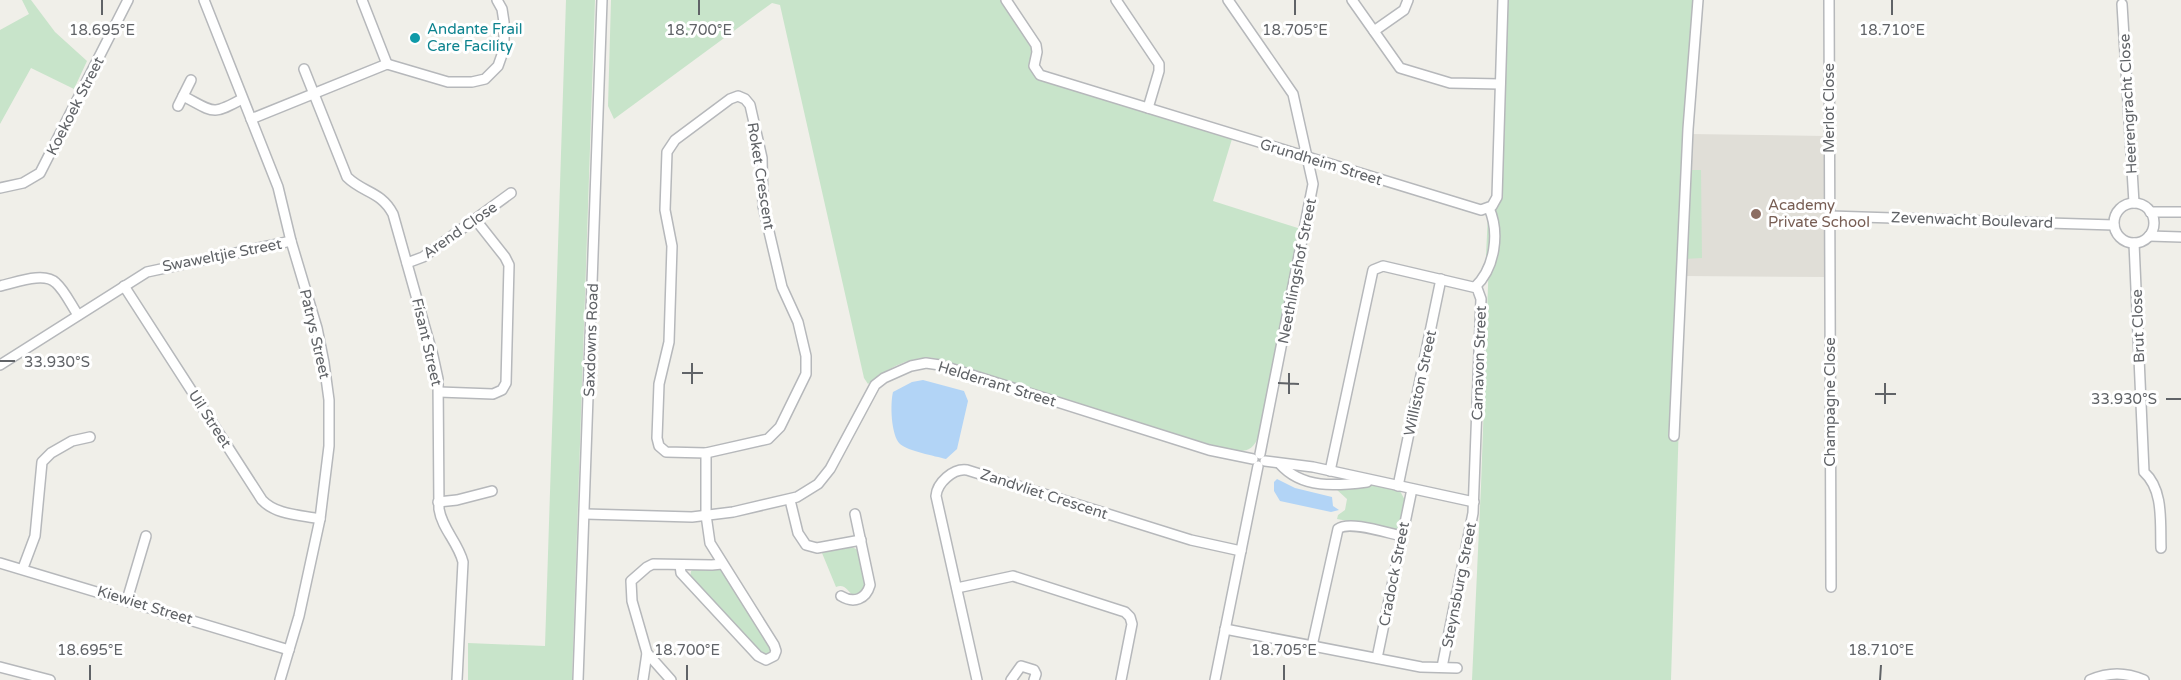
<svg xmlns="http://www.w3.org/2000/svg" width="2181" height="680" viewBox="0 0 2181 680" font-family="'Varela Round',sans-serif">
	<rect width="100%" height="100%" fill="#f0efe9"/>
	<polygon fill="#e0ded7" points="1690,134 1825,136 1826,277 1683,276"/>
	<g fill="#c8e4ca">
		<polygon points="22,0 31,0 55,32 87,61 74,89 31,68 0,124 0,30 29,14"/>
		<polygon points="566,0 595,0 572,680 468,680 468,643 545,646"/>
		<path d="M 611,0 L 1000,0 L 1032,45 L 1029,66 L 1036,77 L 1232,139 L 1213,201 L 1301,229 L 1259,435 C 1251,459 1234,450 1214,446 L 934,358 C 909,356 887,369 868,384 L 864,378 L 780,5 L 772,3 L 614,119 L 608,106 Z"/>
		<polygon points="1508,0 1701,0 1689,170 1701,170 1702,258 1684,259 1671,680 1472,680 1481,486 1489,257 1486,256 1488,213 1495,208 1501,199"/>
		<polygon points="1374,485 1400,491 1406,502 1400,527 1397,530 1337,519 1338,515 1345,510 1347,499 1336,489"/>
		<path d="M 850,546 L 858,550 L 867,583 L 864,593 L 854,596 C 848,592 845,583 836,587 L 822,553 Z"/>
		<polygon points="695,569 720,570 724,572 771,648 769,654 762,654 690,578 691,571"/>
	</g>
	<g fill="#b2d4f6">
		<path d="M 923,380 L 964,391 L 968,401 L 957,449 L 946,459 C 935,456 908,451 900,444 C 891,435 890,404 893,392 L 912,382 Z"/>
		<polygon points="1277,479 1295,488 1332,497 1333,506 1339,510 1331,512 1280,501 1274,491 1274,482"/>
	</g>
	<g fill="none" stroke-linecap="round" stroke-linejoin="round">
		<g stroke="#b6b8bb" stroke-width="12">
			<g id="minor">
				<polyline points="204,0 278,187 291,241 317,328 324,363 329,400 329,446 320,519 299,616 280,680"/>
				<polyline points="362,0 387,64"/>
				<polyline points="1006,0 1036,45 1037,52 1034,66 1040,75 1481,210 1492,206 1497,197 1503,0"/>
				<polyline points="1116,0 1159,64 1159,71 1148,108"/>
				<polyline points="1228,0 1293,94 1313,184 1260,454"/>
				<polyline points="1352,0 1400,68 1450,83 1500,84"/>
				<polyline points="1829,0 1831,587"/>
				<polyline points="2122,4 2134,203"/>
				<polyline points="1374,31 1404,10 1408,0"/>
				<path d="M 304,69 L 347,177 C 363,193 381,191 393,214 L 433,356 L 438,379 L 439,509 C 442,529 458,542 463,562 L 457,680"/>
				<path d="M 183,96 C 214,112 211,116 242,99"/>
				<polygon points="738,96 745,99 750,105 762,158 763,206 782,287 798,322 806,356 806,374 780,427 768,439 706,453 666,452 659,446 657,438 659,384 669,342 672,246 665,210 667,152 675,140 730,99"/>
				<polyline points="178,106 191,80"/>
				<polyline points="251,119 387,64 448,82 472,82 485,79 498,66 504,49 504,22 502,9 497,0"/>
				<polyline points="0,188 23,183 40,173 128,0"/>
				<circle cx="2134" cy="223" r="20"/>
				<polyline points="2150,212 2181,212"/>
				<polyline points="1830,216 2114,225"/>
				<polyline points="2149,236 2181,237"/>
				<path d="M 2134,243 L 2144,472 C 2164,490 2160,523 2161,548"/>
				<polyline points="407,263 423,257 511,193"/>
				<path d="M 0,286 C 15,283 44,271 56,283 C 65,291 71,305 78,315"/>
				<path d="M 124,286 L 262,500 C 276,515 301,515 320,519"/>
				<path d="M 1475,287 C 1495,268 1500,233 1489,208"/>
				<polyline points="0,365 147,272 291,241"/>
				<polyline points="439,392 493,394 502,390 506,383 509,265 505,257 475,219"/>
				<polyline points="1674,436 1688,129 1698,0"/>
				<polyline points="1265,461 1313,467 1474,502"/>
				<path d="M 1280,464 C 1302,489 1336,486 1367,482"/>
				<polyline points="1330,471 1373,270 1383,266 1477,288 1481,299 1473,513 1442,667"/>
				<polyline points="1398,486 1441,279"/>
				<polyline points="790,500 798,533 806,545 817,548 861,540"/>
				<polyline points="438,502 457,500 492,491"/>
				<polyline points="585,514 692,517 733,512 797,497 818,484 830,469 875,385 884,378 911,366 926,363 940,365 1209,450 1253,459"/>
				<polyline points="0,563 289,650"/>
				<polyline points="680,565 681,573 758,656 766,660 774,656 776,651 774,645 710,543 706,515 706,453"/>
				<polyline points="23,568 35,536 42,462 51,453 72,441 90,437"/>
				<polyline points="957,588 1013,576 1125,612 1130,617 1132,624 1121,680"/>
				<path d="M 841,596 C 854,604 866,599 870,585 L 855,514"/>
				<polyline points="127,600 146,536"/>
				<polyline points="1225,629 1421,667 1457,668"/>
				<path d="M 1312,646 L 1338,529 C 1349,520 1387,533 1402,536"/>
				<polyline points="1377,658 1412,489"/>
				<polyline points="0,667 50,680"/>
				<polyline points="578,680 602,0"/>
				<polyline points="643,680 647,653"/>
				<polyline points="671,680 647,653 632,601 631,581 647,567 653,564 712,565 722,564"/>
				<path d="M 977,680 L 936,496 C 937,483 953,468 967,470 L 1191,540 L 1241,551"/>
				<polyline points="1011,680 1021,666 1034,670 1036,674 1034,680"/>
				<polyline points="1215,680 1258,466"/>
				<path d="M 2090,680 C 2109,672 2125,672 2144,680"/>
			</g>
		</g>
		<use href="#minor" stroke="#fff" stroke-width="9"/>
	</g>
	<path fill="none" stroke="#606367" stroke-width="2" d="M 102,15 L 102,0M 699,15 L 699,0M 1295,15 L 1295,0M 1892,15 L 1892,0M 0,361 L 15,361M 682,373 L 703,373M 1278,383 L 1299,384M 692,384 L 692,363M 1289,394 L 1289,373M 1875,394 L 1896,394M 2166,399 L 2181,399M 1885,404 L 1885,383M 90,680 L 90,665M 687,680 L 687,665M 1284,680 L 1284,665M 1880,680 L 1881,665"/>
	<circle fill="#0f9aa8" stroke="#fff" stroke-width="2" cx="415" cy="38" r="6"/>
	<circle fill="#8d6e63" stroke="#fff" stroke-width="2" cx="1756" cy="214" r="6"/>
	<g text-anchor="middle" stroke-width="6" stroke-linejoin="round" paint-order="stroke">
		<g font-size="15" fill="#0d838f" stroke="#fff" text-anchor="start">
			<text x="427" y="34">Andante Frail<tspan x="427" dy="17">Care Facility</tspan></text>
		</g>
		<g font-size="15" fill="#606367" stroke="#fff">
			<text transform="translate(2128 104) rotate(-93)" y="5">Heerengracht Close</text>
			<text transform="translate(75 106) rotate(-63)" y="5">Koekoek Street</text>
			<text transform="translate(1829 108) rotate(-90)" y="5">Merlot Close</text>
			<text transform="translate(1321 162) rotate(17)" y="5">Grundheim Street</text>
			<text transform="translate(761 176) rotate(81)" y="5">Roket Crescent</text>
			<text transform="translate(1972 220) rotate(2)" y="5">Zevenwacht Boulevard</text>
			<text transform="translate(460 230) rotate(-35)" y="5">Arend Close</text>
			<text transform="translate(222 255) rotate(-11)" y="5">Swaweltjie Street</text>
			<text transform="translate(1297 271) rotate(-79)" y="5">Neethlingshof Street</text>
			<text transform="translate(2138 326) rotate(-92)" y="5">Brut Close</text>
			<text transform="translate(315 334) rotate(77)" y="5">Patrys Street</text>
			<text transform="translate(591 340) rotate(-88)" y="5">Saxdowns Road</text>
			<text transform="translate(427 342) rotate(77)" y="5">Fisant Street</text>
			<text transform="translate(1479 363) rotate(-88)" y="5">Carnavon Street</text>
			<text transform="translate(1420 383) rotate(-78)" y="5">Williston Street</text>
			<text transform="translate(997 384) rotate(17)" y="5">Helderrant Street</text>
			<text transform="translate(1830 402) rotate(-90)" y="5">Champagne Close</text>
			<text transform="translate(210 419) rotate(57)" y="5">Uil Street</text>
			<text transform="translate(1044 494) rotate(18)" y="5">Zandvliet Crescent</text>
			<text transform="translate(1394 574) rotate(-79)" y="5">Cradock Street</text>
			<text transform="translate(1459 585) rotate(-79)" y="5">Steynsburg Street</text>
			<text transform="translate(145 605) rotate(17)" y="5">Kiewiet Street</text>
		</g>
		<g font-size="15" fill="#785e54" stroke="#fff" text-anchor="start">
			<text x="1768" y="210">Academy<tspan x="1768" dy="17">Private School</tspan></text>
		</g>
	</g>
	<g font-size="15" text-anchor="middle" fill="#606367" stroke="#fff" stroke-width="6" stroke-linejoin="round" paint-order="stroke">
		<text x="102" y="35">18.695°E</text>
		<text x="699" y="35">18.700°E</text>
		<text x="1295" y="35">18.705°E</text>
		<text x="1892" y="35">18.710°E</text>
		<text x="57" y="367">33.930°S</text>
		<text x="2124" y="404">33.930°S</text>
		<text x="90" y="655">18.695°E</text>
		<text x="687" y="655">18.700°E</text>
		<text x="1284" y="655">18.705°E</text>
		<text x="1881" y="655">18.710°E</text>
	</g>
</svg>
